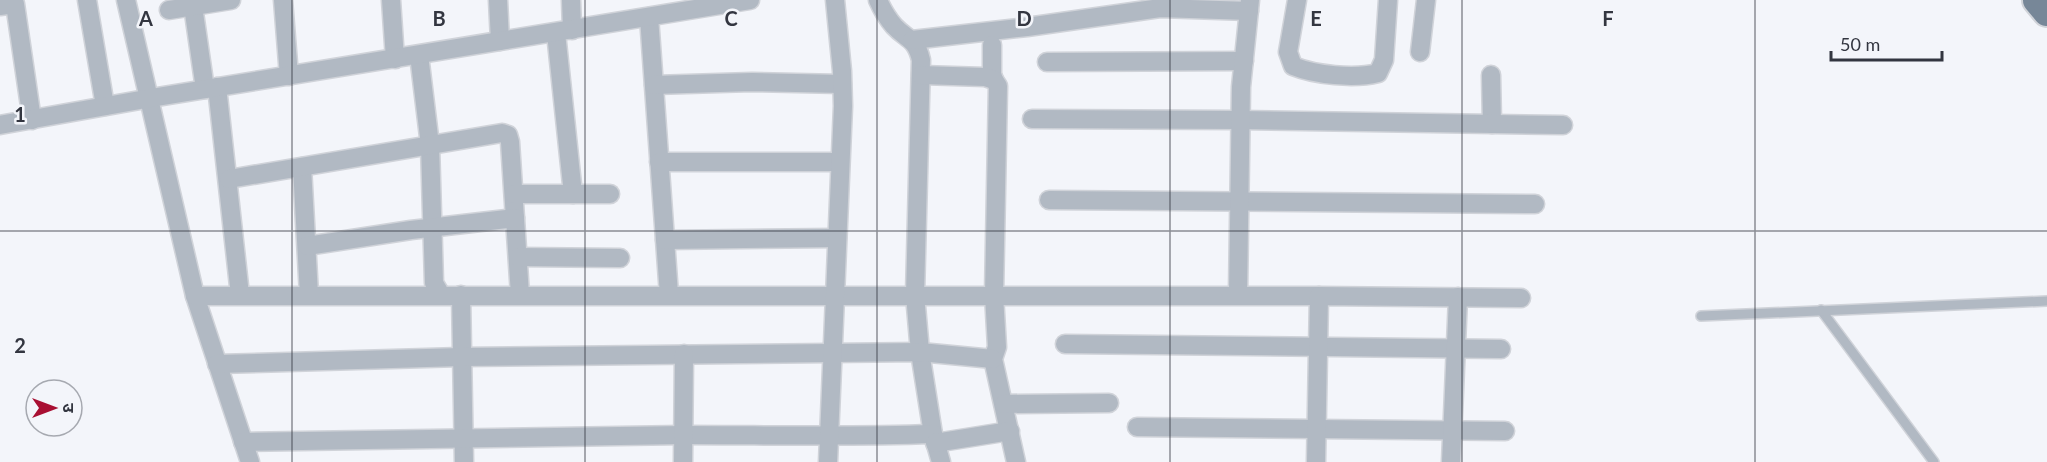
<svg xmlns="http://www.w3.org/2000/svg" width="2047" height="462" viewBox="0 0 2047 462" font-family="Lato,'Noto Sans Devanagari',sans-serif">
	<rect width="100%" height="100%" fill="#f3f5fa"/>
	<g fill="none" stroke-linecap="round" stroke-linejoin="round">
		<g stroke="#d0d3d9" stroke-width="12">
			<g id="service">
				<polyline points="1821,310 1934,462"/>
				<polyline points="1701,316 2047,301"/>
			</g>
		</g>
		<g stroke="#d0d3d9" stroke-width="21">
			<g id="minor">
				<polyline points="87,0 105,106"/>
				<polyline points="126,0 195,296 250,462"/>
				<polyline points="283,0 289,76"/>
				<polyline points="391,0 395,59"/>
				<polyline points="498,0 500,41"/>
				<polyline points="571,0 572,30"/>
				<path d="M 878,0 C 882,9 887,18 894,26 C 907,40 916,38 921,60 L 915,295 L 920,352 L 933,434 L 941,462"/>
				<path d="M 1297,0 L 1288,52 L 1293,66 C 1315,75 1354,79 1378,73 L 1384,60 L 1388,0"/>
				<polyline points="0,6 15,4 32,120"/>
				<polyline points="193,6 205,89"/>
				<polyline points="169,10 231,0"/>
				<polyline points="649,17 669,295"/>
				<polyline points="556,33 573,194"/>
				<polyline points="912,40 1027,27 1160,8 1249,11"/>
				<polyline points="992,45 992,74 994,80"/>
				<polyline points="1420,52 1426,0"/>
				<polyline points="419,55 430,145 434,283 441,295"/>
				<polyline points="1047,62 1244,61"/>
				<polyline points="921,75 985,77 994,80 998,86 994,295 997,347 993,359 1016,462"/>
				<polyline points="1491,75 1492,124"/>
				<polyline points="654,85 752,82 842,84"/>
				<polyline points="217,87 240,295"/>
				<polyline points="1032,119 1240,120 1563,125"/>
				<polyline points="0,125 157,97 750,0"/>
				<polyline points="659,162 840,162"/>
				<polyline points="302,167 309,295"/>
				<polyline points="229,179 502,133 508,135 510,142 520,295"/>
				<polyline points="514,194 610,194"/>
				<polyline points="1049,200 1535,204"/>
				<polyline points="665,240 837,238"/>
				<polyline points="307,246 411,230 515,218"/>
				<polyline points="518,257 620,258"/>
				<polyline points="1238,294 1241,87 1250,0"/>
				<polyline points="461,295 464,462"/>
				<polyline points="195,296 1319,296"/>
				<polyline points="1065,344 1501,349"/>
				<polyline points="217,364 461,357 920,352 993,359"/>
				<polyline points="1004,404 1109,403"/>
				<polyline points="1137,427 1505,431"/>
				<path d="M 243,442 C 390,439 537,436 683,435 C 766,435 849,437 933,434"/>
				<polyline points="935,443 1010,431"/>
				<polyline points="683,462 684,354"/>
				<polyline points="828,462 843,106 842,71 835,0"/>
				<polyline points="1316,462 1319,296 1521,298"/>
				<polyline points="1451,462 1458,297"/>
			</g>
		</g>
		<g stroke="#d0d3d9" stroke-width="32">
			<polyline id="primary" points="2037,0 2047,12"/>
		</g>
		<use href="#service" stroke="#b1b9c3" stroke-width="9"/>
		<use href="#minor" stroke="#b1b9c3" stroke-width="18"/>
		<use href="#primary" stroke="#778798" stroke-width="28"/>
	</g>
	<path fill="none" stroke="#333640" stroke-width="1.5" stroke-opacity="0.55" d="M 292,0 L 292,462M 585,0 L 585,462M 877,0 L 877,462M 1170,0 L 1170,462M 1462,0 L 1462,462M 1755,0 L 1755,462M 0,231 L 2047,231"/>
	<g font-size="20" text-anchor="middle" font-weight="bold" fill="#333640" stroke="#f3f5fa" stroke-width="5" stroke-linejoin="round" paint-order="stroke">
		<text x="146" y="26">A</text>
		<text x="439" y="26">B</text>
		<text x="731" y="26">C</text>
		<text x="1024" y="26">D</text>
		<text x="1316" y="26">E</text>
		<text x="1608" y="26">F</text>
		<text x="20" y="122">1</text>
		<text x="20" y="353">2</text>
	</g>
	<g transform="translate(54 408) rotate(90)"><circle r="28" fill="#f3f5fa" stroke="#a6a9b0" stroke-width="1.5"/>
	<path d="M0-4.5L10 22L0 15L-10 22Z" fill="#a80f32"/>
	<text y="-9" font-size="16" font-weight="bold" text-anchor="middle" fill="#333640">उ</text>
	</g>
	<path d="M1831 51v9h111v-9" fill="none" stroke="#333640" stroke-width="3"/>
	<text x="1840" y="51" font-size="18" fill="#333640" stroke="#f3f5fa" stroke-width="4.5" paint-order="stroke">50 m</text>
</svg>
